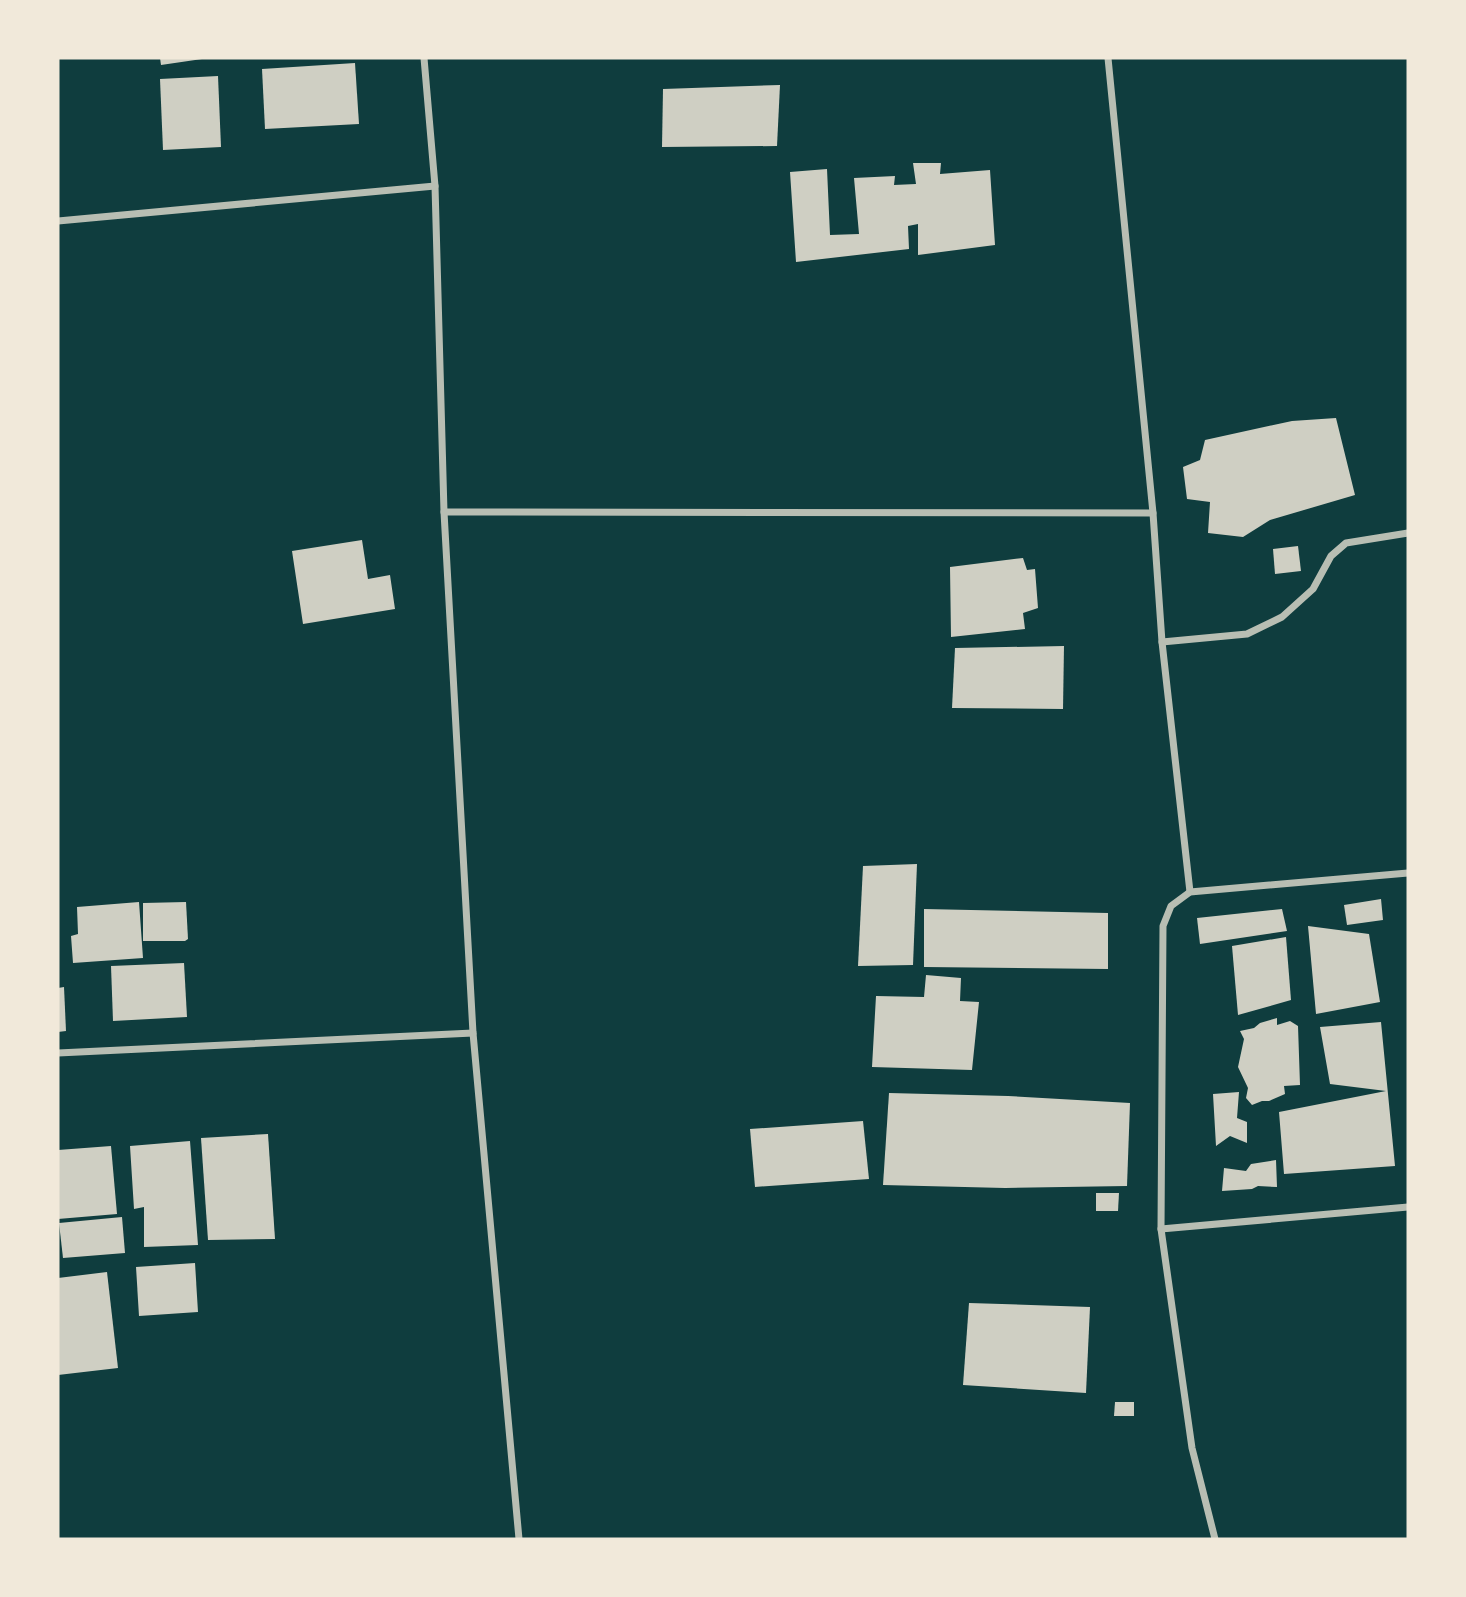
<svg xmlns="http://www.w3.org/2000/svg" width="1466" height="1597" viewBox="0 0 1466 1597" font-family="'IBM Plex Sans',sans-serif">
	<rect width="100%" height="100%" fill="#0f3d3e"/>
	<g fill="#cfcfc3">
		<polygon points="160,58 202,58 202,59 161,65"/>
		<polygon points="355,63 359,124 265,129 262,69"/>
		<polygon points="218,76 221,147 163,150 160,79"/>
		<polygon points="780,85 777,146 662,147 663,89"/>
		<polygon points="913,163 941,163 940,174 990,170 995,245 918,255 918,224 908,226 909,249 796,262 790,172 827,169 830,235 859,234 854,178 895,176 894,185 916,184"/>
		<polygon points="1336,418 1355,495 1270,520 1243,537 1208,533 1210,502 1187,499 1183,467 1200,460 1205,440 1292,421"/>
		<polygon points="362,540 368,579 390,575 395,609 303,624 292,551"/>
		<polygon points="1298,546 1301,571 1275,574 1273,549"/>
		<polygon points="1023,558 1027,570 1035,569 1038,608 1023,613 1025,629 951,637 950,567"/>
		<polygon points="1064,646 1063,709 952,708 955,648"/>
		<polygon points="917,864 913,965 858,966 863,866"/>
		<polygon points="1381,899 1383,920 1347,925 1344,905"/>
		<polygon points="139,902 143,958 73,963 71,936 78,934 77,907"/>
		<polygon points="186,902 188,939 185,941 143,941 143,903"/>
		<polygon points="924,909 1108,913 1108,969 924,967"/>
		<polygon points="1282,909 1287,931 1200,944 1197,918"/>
		<polygon points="1308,926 1369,934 1380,1002 1316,1014"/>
		<polygon points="1286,937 1291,1000 1238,1015 1232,946"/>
		<polygon points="184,963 187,1017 113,1021 111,966"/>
		<polygon points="926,975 961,978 960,1001 979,1002 972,1070 872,1067 876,996 924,997"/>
		<polygon points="64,987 66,1031 58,1032 58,988"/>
		<polygon points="1277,1018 1277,1025 1290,1021 1298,1026 1300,1085 1284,1086 1285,1094 1269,1101 1262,1101 1252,1105 1246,1098 1248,1088 1238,1067 1244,1039 1240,1031 1254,1028 1260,1023"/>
		<polygon points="1381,1022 1395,1166 1284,1174 1279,1112 1386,1091 1330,1084 1320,1027"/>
		<polygon points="1239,1092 1237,1118 1247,1122 1247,1143 1230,1136 1216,1146 1213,1094"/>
		<polygon points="889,1093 1008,1096 1130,1103 1127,1186 1005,1188 883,1185"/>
		<polygon points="863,1121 869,1179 755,1187 750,1129"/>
		<polygon points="268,1134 275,1239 208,1240 201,1138"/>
		<polygon points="190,1141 198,1245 144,1247 144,1207 134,1209 130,1146"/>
		<polygon points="111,1146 117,1214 58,1219 58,1150"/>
		<polygon points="1276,1160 1277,1187 1258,1186 1252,1189 1222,1191 1224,1168 1246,1171 1251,1164"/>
		<polygon points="1096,1193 1119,1193 1118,1211 1096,1211"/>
		<polygon points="122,1217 125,1253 63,1258 59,1223"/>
		<polygon points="195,1263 198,1312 139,1316 136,1267"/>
		<polygon points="107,1272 118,1368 58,1375 58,1278"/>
		<polygon points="969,1303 1090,1307 1086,1393 963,1385"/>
		<polygon points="1115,1402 1134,1402 1134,1416 1114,1416"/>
	</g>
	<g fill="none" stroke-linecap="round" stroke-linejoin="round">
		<g stroke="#b8beb3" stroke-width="7">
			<polyline points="424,58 435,186 444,512 473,1033 519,1539"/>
			<polyline points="1108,58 1153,513 1162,642 1190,892"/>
			<polyline points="58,221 435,186"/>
			<polyline points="444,512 1153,513"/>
			<polyline points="1162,642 1247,634 1282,617 1313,589 1331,556 1346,543 1408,533"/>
			<polyline points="58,1053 473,1033"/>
			<polyline points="1161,1229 1408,1207"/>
			<polyline points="1215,1539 1192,1448 1161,1229 1163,926 1171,906 1190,892 1408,873"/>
		</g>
	</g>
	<rect width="1466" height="1597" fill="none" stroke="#f1e9da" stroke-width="119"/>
</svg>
